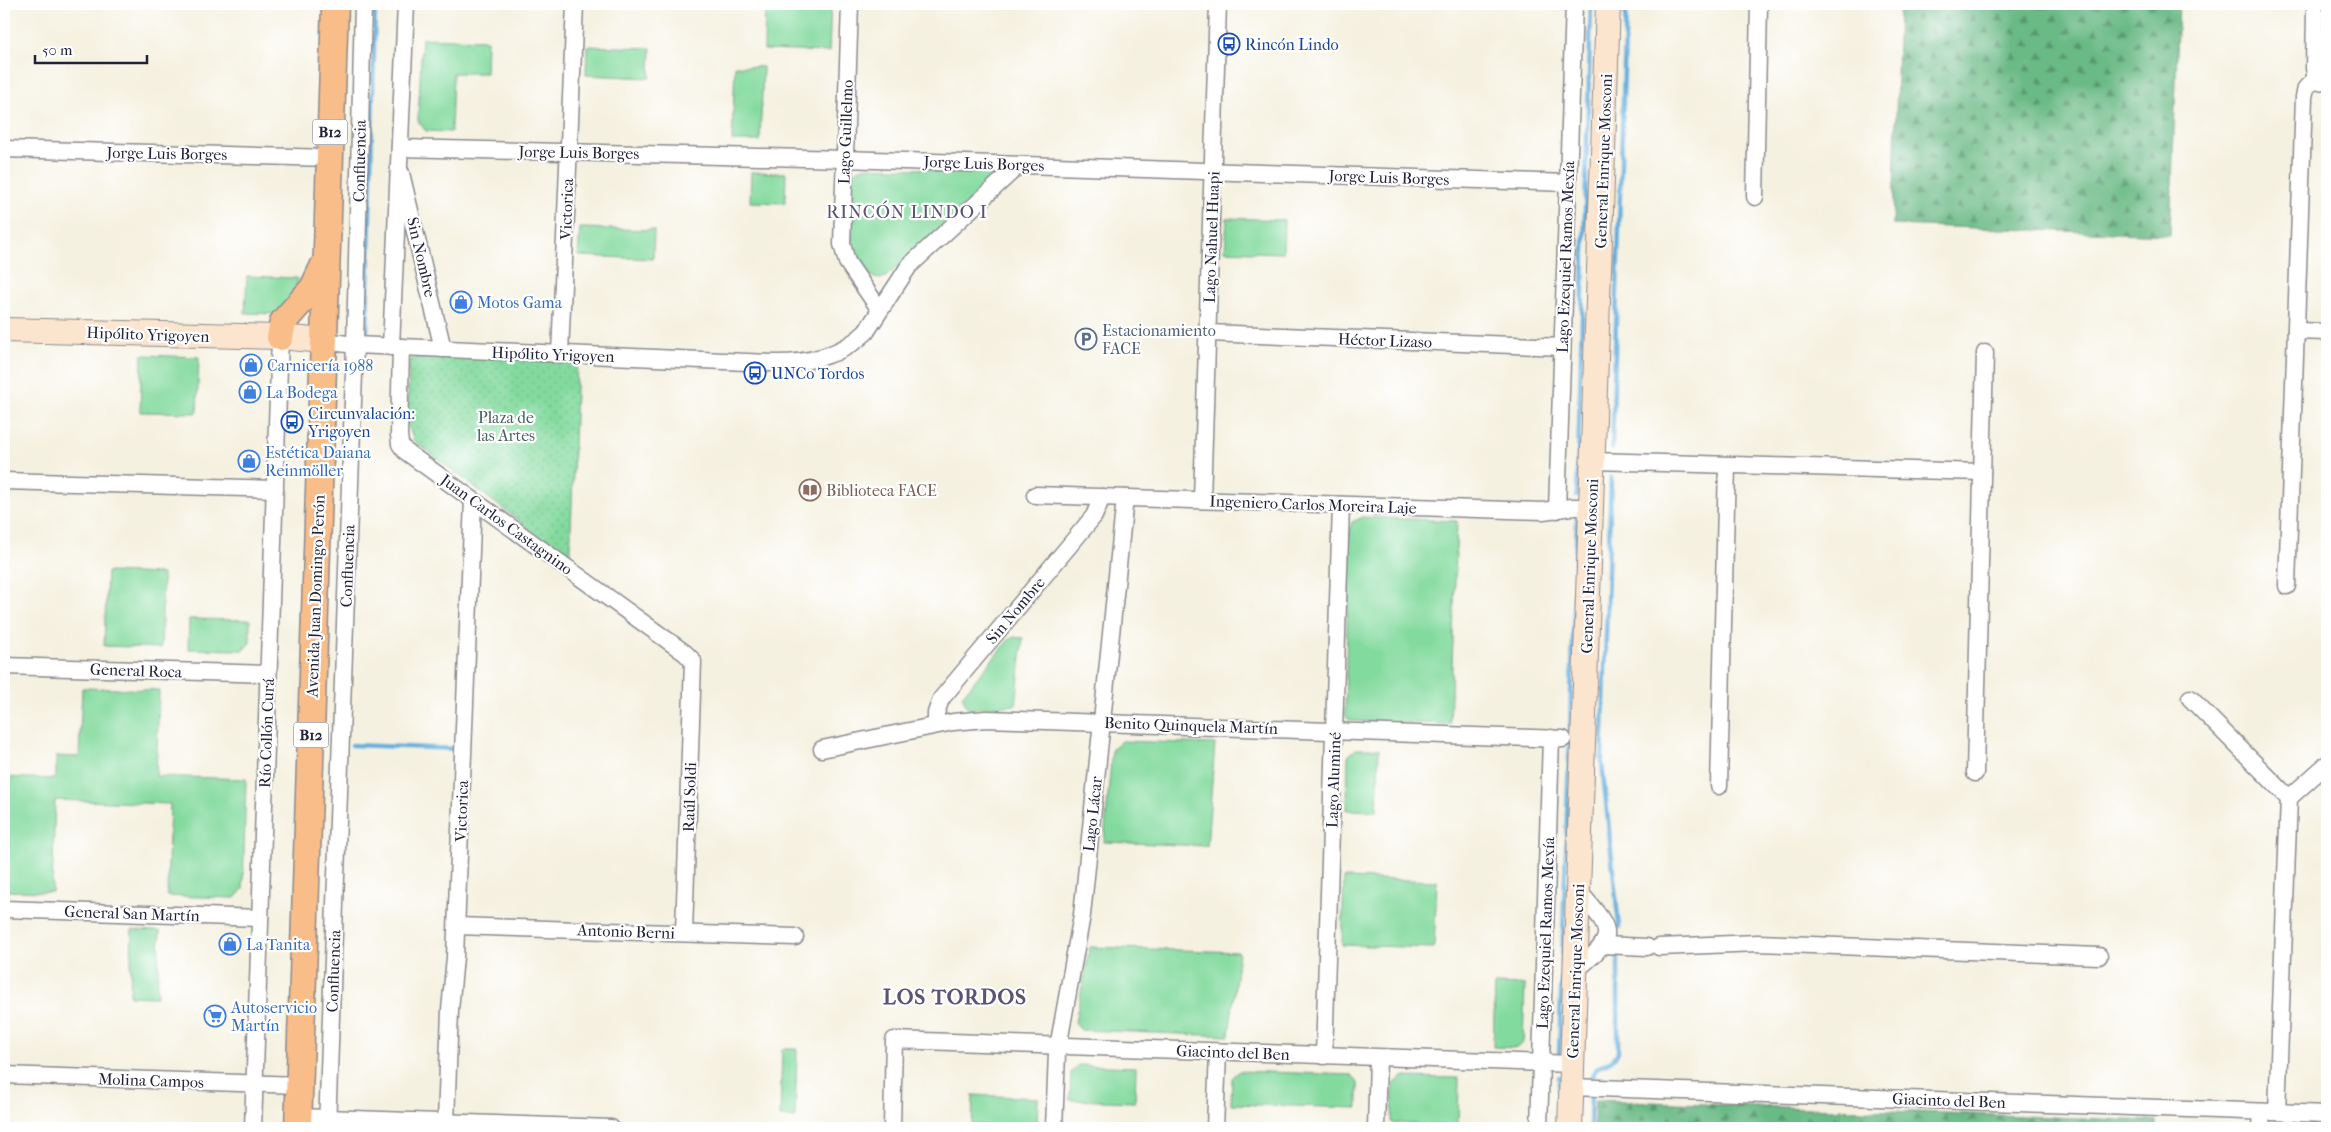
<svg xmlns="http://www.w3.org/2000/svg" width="2331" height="1132" viewBox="0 0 2331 1132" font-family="'IM FELL French Canon',serif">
	<defs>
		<pattern id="forest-firs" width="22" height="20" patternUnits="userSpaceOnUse" patternTransform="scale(1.25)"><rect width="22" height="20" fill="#6aba85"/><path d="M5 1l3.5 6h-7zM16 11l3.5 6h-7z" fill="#57976e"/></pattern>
		<pattern id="park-dots" width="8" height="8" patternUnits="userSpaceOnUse" patternTransform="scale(1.25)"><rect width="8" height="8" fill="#83da9e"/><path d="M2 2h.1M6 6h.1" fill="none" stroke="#71bb89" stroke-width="1.8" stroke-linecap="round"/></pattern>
	</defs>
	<rect width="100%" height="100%" fill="#fff"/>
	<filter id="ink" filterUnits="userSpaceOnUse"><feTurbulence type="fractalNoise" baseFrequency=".02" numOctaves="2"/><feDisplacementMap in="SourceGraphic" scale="10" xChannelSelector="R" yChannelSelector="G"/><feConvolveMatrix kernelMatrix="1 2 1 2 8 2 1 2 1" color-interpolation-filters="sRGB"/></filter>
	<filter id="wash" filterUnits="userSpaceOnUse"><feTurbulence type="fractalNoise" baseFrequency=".0096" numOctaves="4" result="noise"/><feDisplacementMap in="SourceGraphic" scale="20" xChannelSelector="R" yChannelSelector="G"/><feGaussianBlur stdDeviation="1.12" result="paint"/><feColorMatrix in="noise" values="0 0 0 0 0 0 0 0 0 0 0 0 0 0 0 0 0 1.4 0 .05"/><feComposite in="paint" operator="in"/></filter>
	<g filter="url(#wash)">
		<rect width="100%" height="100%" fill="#f5f1e0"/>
		<g fill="#83da9e" stroke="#527e6c">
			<polygon points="765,4 831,4 829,52 764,50"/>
			<polygon points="422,38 487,40 486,73 453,73 451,132 426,131 418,121"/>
			<polygon points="587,46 651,48 650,78 586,75"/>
			<polygon points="735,66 763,67 760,141 732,141"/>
			<polygon points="863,167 992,171 994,174 992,179 887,276 881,279 871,277 856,259 851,248 852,173"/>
			<polygon points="751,172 786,173 785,203 750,202"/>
			<polygon points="1227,218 1284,220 1283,253 1225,251"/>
			<polygon points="580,228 654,230 653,259 578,256"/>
			<polygon points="247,276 297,278 297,291 275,314 245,313"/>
			<polygon points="142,355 199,357 197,413 140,412"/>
			<polygon points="1363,517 1457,521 1450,724 1354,721 1348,719 1345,715 1349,532 1352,522"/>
			<polygon points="107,572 163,574 161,648 104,646"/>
			<polygon points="189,619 250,620 250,643 243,650 188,649"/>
			<polygon points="1011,637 1023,638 1016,705 968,709 962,696"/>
			<polygon points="82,688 159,690 156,776 246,779 243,889 235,898 167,896 170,804 55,800 52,892 4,891 4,777 56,779 56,756 79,757"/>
			<polygon points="1121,741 1215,744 1207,846 1104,842 1112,749"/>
			<polygon points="1356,749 1379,749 1377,811 1347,810 1348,756"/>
			<polygon points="1344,878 1437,881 1434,948 1342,945"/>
			<polygon points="132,930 160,931 157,997 130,996"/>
			<polygon points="1090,947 1239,952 1229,1036 1081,1030 1075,1022"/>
			<polygon points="1495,984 1525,985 1523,1042 1517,1048 1493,1047"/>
			<polygon points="782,1049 797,1049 795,1118 780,1117"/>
			<polygon points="1078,1065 1136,1067 1135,1102 1070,1100 1071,1072"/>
			<polygon points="1239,1071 1352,1075 1358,1083 1358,1108 1231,1104 1232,1078"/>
			<polygon points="1402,1077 1459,1078 1458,1126 1392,1123 1393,1085"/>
			<polygon points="973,1095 1038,1098 1037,1127 972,1125"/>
		</g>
		<g fill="url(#forest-firs)" stroke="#466e60">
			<polygon points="1899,4 2179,4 2170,235 1893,225"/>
			<polygon points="1595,1100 2157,1121 2157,1128 1594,1128"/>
		</g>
		<polygon fill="url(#park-dots)" stroke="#527e6c" points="417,355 577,361 570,560 414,441 407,423 409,366 411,359"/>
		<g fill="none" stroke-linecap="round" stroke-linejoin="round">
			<g stroke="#64addc" stroke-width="4.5">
				<polyline points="367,334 375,4"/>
				<polyline points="1612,449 1626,4"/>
				<polyline points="1611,478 1602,763 1619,927"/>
				<polyline points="1577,496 1591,4"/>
				<polyline points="352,745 460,749"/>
				<polyline points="1559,1054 1577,517"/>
				<path d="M 1592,1077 C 1595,1063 1613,1065 1618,1052 L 1618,954"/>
				<polyline points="1557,1128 1559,1077"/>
				<polyline points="1590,1128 1591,1097"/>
			</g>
		</g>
	</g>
	<g filter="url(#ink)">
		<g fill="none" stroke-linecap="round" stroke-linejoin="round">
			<g stroke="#8c8a8e" stroke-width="19">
				<g id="street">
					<polyline points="850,4 842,244 847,262 880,310"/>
					<polyline points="2315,11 2314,68 2316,81"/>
					<polyline points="400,148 844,159 1568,183"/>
					<polyline points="4,149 330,158"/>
					<polyline points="401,173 443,349"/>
					<polyline points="1755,197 1759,4"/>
					<polyline points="2296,331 2327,332"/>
					<polyline points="1208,333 1562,347"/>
					<path d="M 324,341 L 355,345 L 772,363 C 805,364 842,356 866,332 L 909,266 L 1019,165"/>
					<path d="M 391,347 C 395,232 401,118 406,4"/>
					<polyline points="401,347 399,435 400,444 405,451 685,653 693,661 684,933"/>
					<polyline points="560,354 575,4"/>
					<polyline points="1593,461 1982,472"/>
					<polyline points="4,481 275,489"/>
					<polyline points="1035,495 1543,511 1571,507 1591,507"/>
					<polyline points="1202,500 1218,4"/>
					<polyline points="1557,510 1574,4"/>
					<polyline points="2287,586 2304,97 2306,88 2312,82 2327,81"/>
					<polyline points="4,666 268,674"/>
					<polyline points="2190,698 2289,798"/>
					<polyline points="936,725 936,713 941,699 1094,516 1102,497"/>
					<polyline points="822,749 953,722 986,719 1563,739"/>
					<polyline points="1975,773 1985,353"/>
					<polyline points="1719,786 1727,465"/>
					<polyline points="4,909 260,918"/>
					<polyline points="457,926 795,937"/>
					<polyline points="1603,945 1647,947"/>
					<polyline points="1659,947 1758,943 2099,956"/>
					<path d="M 1575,971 C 1620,934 1612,931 1578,890"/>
					<polyline points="1324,1056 1341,505"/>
					<polyline points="4,1075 299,1085"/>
					<polyline points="1571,1087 2327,1114"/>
					<polyline points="2277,1112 2289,798 2327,764"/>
					<polyline points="298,1117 611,1128"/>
					<polyline points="446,1122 450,1010 455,957 473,500"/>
					<polyline points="253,1128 280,337"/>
					<polyline points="327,1128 355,345 363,4"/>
					<polyline points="892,1128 894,1040 1572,1064"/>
					<polyline points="1054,1128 1057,1053 1082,915 1125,498"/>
					<polyline points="1215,1128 1218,1052"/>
					<polyline points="1376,1128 1378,1058"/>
					<polyline points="1539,1128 1551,738"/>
					<polyline points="2261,1128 2262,1112"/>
				</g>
			</g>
			<g stroke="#8c8a8e" stroke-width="26">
				<g id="secondary">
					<polyline points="4,330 280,337 324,341"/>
					<polyline points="1570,1128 1608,4"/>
				</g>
			</g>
			<g stroke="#8c8a8e" stroke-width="29">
				<g id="primary">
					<polyline points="280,337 283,322 313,288 324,265"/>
					<polyline points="298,1128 335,4"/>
				</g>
			</g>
			<use href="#street" stroke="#fff" stroke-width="16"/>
			<use href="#secondary" stroke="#fce5cf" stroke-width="24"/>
			<use href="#primary" stroke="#f8bd88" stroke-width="26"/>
		</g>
	</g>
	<defs>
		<g id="bus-ring" transform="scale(1.125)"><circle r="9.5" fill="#fff" stroke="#1a4fb4" stroke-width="1.5"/><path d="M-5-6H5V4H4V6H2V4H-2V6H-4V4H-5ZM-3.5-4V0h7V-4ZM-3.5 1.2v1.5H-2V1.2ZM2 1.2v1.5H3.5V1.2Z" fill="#1a4fb4"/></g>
		<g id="shop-ring" transform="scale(1.125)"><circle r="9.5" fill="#fff" stroke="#3f7fe0" stroke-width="1.5"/><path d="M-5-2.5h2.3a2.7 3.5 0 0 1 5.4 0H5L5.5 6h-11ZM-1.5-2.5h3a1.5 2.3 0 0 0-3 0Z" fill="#3f7fe0"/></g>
		<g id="parking-ring" transform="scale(1.125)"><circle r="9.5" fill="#fff" stroke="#5c6f8a" stroke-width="1.5"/><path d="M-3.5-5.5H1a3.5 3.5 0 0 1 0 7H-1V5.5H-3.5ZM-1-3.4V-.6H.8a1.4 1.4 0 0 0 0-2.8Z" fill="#5c6f8a"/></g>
		<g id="library-ring" transform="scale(1.125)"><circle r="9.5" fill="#fff" stroke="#8d6e63" stroke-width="1.5"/><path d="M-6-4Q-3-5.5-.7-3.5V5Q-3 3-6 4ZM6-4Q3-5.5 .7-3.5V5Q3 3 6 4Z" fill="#8d6e63"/></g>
		<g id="supermarket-ring" transform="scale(1.125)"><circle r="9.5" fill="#fff" stroke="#3f7fe0" stroke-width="1.5"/><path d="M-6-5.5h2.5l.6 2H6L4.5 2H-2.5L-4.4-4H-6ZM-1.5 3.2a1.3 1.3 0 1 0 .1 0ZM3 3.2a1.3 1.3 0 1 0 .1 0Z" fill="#3f7fe0"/></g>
	</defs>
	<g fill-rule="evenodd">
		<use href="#bus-ring" x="1229" y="44"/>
		<use href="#shop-ring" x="461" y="302"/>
		<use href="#parking-ring" x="1086" y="339"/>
		<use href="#shop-ring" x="251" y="365"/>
		<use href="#bus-ring" x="755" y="373"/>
		<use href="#shop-ring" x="250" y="392"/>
		<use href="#bus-ring" x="292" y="422"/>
		<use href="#shop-ring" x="249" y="461"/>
		<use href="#library-ring" x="810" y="490"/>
		<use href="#shop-ring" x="230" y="944"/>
		<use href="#supermarket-ring" x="215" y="1016"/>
	</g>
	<g text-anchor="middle" stroke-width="4.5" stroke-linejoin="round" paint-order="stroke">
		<g fill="#fff" stroke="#646476" stroke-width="1">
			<rect x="312.5" y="119.5" width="35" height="25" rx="4"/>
			<rect x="293.5" y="722.5" width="35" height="25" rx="4"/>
		</g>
		<g font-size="15" font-weight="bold" fill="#22223b">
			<text x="330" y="137">B12</text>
			<text x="311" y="740">B12</text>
		</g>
		<g font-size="16" fill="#164399" stroke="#fff" text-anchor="start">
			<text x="1245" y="50">Rincón Lindo</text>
			<text x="771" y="379">UNCo Tordos</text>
			<text x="308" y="419">Circunvalación:<tspan x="308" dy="18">Yrigoyen</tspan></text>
		</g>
		<g font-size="16" fill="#22223b" stroke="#fff">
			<text transform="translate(845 132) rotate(-88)" y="6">Lago Guillelmo</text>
			<text transform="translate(579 152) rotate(1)" y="6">Jorge Luis Borges</text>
			<text transform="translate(167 153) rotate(1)" y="6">Jorge Luis Borges</text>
			<text transform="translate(359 161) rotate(-89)" y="6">Confluencia</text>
			<text transform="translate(1603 161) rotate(-88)" y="6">General Enrique Mosconi</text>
			<text transform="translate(984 163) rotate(2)" y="6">Jorge Luis Borges</text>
			<text transform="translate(1389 177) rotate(2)" y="6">Jorge Luis Borges</text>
			<text transform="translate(566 209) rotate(-88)" y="6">Victorica</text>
			<text transform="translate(1211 237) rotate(-88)" y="6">Lago Nahuel Huapi</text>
			<text transform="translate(422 257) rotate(77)" y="6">Sin Nombre</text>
			<text transform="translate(1565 257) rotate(-88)" y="6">Lago Ezequiel Ramos Mexía</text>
			<text transform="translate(148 334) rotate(2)" y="6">Hipólito Yrigoyen</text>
			<text transform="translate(1385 340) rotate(2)" y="6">Héctor Lizaso</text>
			<text transform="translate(553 354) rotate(2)" y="6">Hipólito Yrigoyen</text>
			<text transform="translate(1313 504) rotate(2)" y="6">Ingeniero Carlos Moreira Laje</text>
			<text transform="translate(507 524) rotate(36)" y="6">Juan Carlos Castagnino</text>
			<text transform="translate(347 566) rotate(-88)" y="6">Confluencia</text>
			<text transform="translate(1589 566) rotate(-88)" y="6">General Enrique Mosconi</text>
			<text transform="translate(315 596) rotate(-88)" y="6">Avenida Juan Domingo Perón</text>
			<text transform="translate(1015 610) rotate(-50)" y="6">Sin Nombre</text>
			<text transform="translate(136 670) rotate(2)" y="6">General Roca</text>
			<text transform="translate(1191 725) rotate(2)" y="6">Benito Quinquela Martín</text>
			<text transform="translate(266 733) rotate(-88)" y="6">Río Collón Curá</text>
			<text transform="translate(1333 780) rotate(-88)" y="6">Lago Aluminé</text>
			<text transform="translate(689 797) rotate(-88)" y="6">Raúl Soldi</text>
			<text transform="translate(461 811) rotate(-88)" y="6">Victorica</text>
			<text transform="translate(1092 814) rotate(-84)" y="6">Lago Lácar</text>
			<text transform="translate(132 913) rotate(2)" y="6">General San Martín</text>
			<text transform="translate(626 931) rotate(2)" y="6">Antonio Berni</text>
			<text transform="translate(1545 933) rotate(-88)" y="6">Lago Ezequiel Ramos Mexía</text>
			<text transform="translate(333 971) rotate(-88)" y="6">Confluencia</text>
			<text transform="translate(1575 971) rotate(-88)" y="6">General Enrique Mosconi</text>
			<text transform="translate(1233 1052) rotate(2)" y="6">Giacinto del Ben</text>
			<text transform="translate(151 1080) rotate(2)" y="6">Molina Campos</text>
			<text transform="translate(1949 1100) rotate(2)" y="6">Giacinto del Ben</text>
		</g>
		<g font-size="16" fill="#366cbe" stroke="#fff" text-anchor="start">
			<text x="477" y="308">Motos Gama</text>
			<text x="267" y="371">Carnicería 1988</text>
			<text x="266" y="398">La Bodega</text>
			<text x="265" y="458">Estética Daiana<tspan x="265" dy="18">Reinmöller</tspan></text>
			<text x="246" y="950">La Tanita</text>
			<text x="231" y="1013">Autoservicio<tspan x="231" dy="18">Martín</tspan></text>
		</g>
		<g font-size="16" fill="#4e5e75" stroke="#fff" text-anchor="start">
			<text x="1102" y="336">Estacionamiento<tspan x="1102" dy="18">FACE</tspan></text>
		</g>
		<g font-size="16" fill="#44625e" stroke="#fff">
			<text x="506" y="423">Plaza de<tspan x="506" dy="18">las Artes</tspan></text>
		</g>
		<g font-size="16" fill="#785e54" stroke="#fff" text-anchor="start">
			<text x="826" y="496">Biblioteca FACE</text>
		</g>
		<g font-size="18" letter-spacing="1" fill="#5c5477" stroke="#fff">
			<text x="907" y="218">RINCÓN LINDO I</text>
		</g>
		<g font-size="21" font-weight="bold" letter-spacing="1" fill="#5c5477" stroke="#fff">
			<text x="955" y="1004">LOS TORDOS</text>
		</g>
	</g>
	<rect width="2331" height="1132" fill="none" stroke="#fff" stroke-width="20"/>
	<path d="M35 55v8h112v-8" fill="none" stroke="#22223b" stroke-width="2.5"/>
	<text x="42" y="55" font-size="15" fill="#22223b" stroke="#ffffff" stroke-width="4" paint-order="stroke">50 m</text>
</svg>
